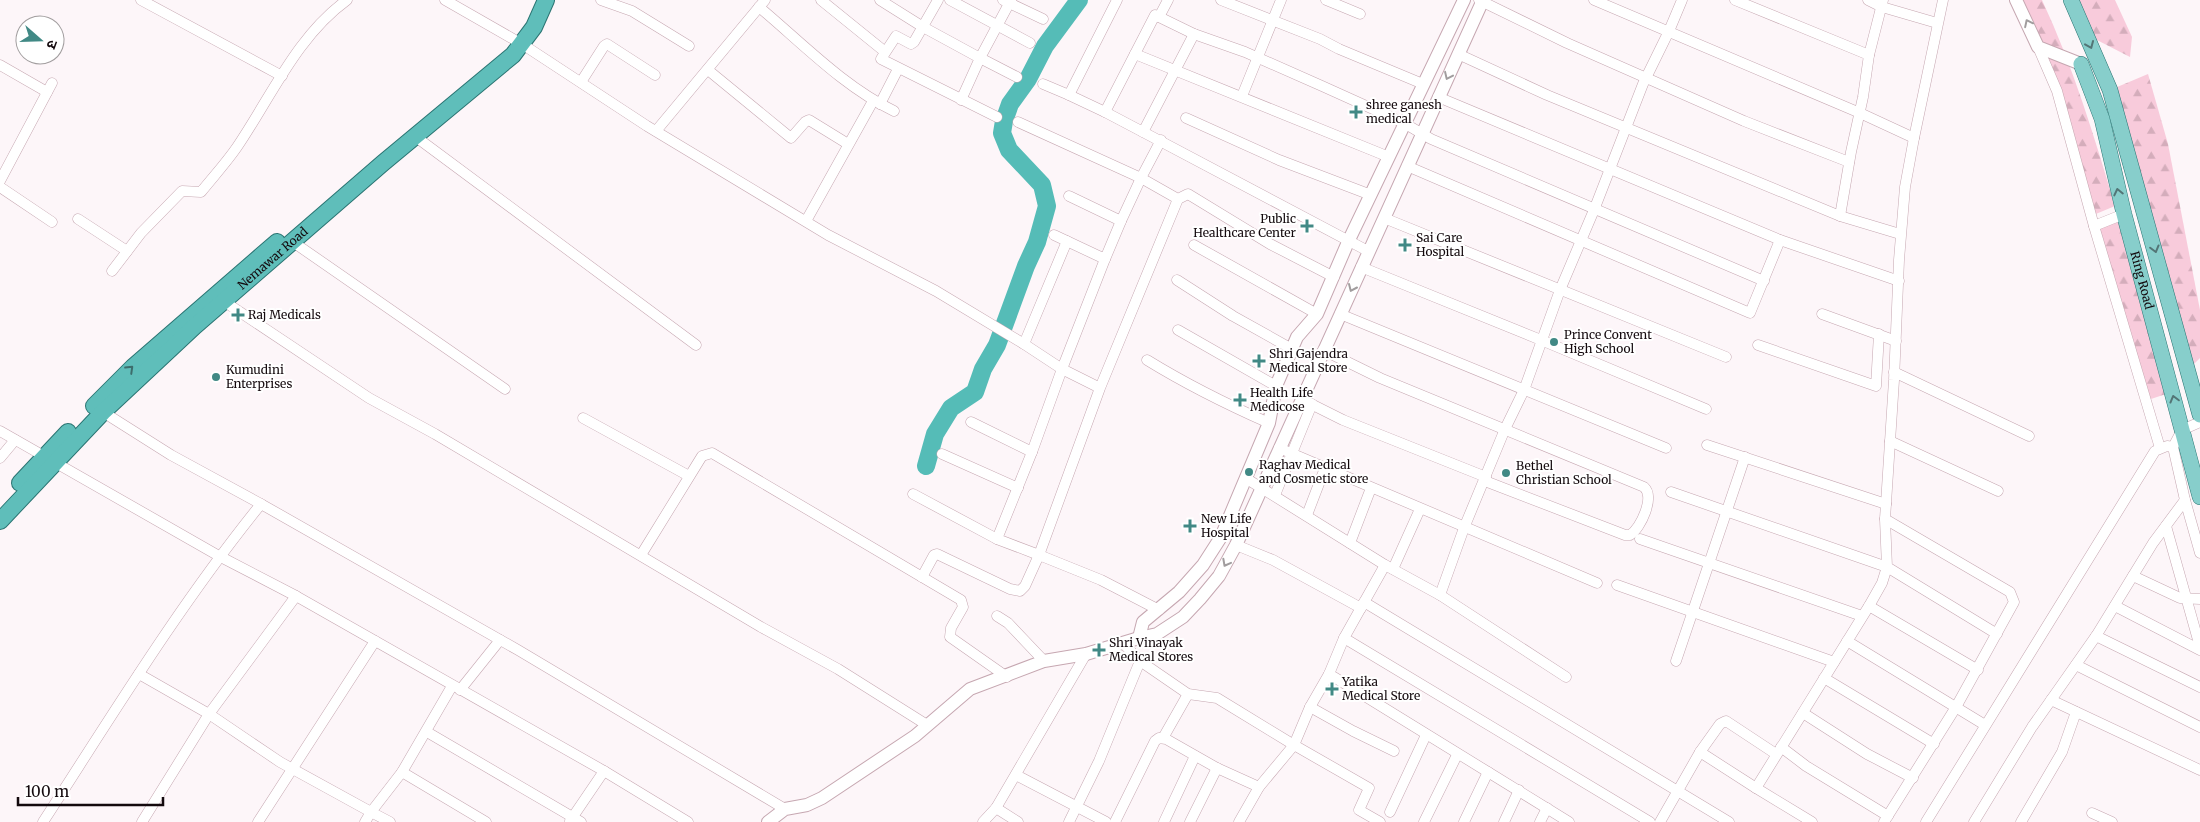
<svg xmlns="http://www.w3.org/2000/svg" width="2200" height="822" viewBox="0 0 2200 822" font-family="Merriweather,'Noto Sans Devanagari',serif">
	<defs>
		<pattern id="forest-firs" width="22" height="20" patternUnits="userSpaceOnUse" patternTransform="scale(1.25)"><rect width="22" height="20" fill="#f8cbdb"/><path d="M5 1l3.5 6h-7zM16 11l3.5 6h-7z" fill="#d4adbb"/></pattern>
	</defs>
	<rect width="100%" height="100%" fill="#fdf6f9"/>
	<g fill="url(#forest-firs)">
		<path d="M 2015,0 L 2042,0 C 2073,66 2094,136 2115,206 L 2091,216 L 2057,91 Z"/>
		<polygon points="2078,0 2115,0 2132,37 2130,57 2095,39"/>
		<polygon points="2148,74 2168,144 2200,310 2200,358 2188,370 2110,90"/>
		<polygon points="2124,214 2172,392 2145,401 2094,226"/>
	</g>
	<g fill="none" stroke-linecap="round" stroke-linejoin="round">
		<polyline stroke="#55bcb7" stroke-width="18" points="926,466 935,434 951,408 975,392 983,369 997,345 1026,266 1037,242 1047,206 1042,185 1009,150 1002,133 1004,121 1010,104 1028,79 1045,46 1079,0"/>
		<g stroke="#c6a7b1" stroke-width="11">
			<g id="minor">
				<polyline points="141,0 282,76"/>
				<polyline points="445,0 522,44 647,126 828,235 936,291 1024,344 1067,241"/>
				<polyline points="601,0 632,11 689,46"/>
				<polyline points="821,0 884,51"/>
				<polyline points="880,0 923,27 980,58 961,100"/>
				<polyline points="938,0 914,42 911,44 896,36 881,59 997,117"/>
				<polyline points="950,0 1030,43"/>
				<polyline points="1003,0 1043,19"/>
				<polyline points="1011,0 980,58 1017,77"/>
				<polyline points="1117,0 1069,95 1105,112 1155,15 1194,34 1245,52 1322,86 1404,123 1431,139 1764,281"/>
				<polyline points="1221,0 1320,39 1339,49 1423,84"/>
				<polyline points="1326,0 1360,14"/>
				<polyline points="1479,0 1567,43 1744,121 1849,162"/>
				<polyline points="1594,0 1860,113 1914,138"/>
				<polyline points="1735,0 1869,55"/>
				<polyline points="1868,0 1882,7 1937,23"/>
				<path d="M 759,7 C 802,43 844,87 894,111"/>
				<polyline points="1159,17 1168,0"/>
				<polyline points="2038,47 2057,91 2094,226 2160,448"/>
				<polyline points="1135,54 1389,157"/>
				<polyline points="1458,54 1547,95 1840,216 1851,152 1863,97 1869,55 1883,0"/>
				<polyline points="0,65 47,92"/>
				<polyline points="708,70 791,138 805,122 809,120 848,144"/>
				<polyline points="581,82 604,46 607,44 655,75"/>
				<polyline points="1043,84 1069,95"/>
				<polyline points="1242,96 1281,0"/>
				<polyline points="1438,97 1780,240 1899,281"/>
				<polyline points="880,104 898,69"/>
				<polyline points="1105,112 1143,132 1194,34"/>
				<polyline points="1186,118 1279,160 1371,195"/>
				<polyline points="1018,122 1141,178 1121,221 1069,196"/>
				<polyline points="656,131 765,0"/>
				<polyline points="1143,132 1368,251"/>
				<polyline points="416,137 696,345"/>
				<polyline points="1161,140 1141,178 1178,199 1188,194 1270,244 1334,277"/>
				<polyline points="1407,166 1750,313 1780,240"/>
				<polyline points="0,181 52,83"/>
				<polyline points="0,187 52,222"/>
				<polyline points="1840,216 1900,234"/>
				<polyline points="1384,218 1726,357"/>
				<polyline points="78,219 127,251"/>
				<polyline points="806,221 873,101"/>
				<polyline points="2094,226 2124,214"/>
				<polyline points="1054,235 1105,259 1121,221"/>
				<polyline points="293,242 505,389"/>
				<polyline points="1194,245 1317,314"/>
				<polyline points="1361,267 1541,340 1706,409"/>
				<path d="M 112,271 L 141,233 L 182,191 L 201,192 C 213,177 226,163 237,147 C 271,97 297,36 347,0"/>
				<polyline points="1177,280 1233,316 1292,349"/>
				<polyline points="225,302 369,398 435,434 761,627 838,669 927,725"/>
				<polyline points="1340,314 1666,448"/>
				<polyline points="1822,314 1896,341"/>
				<polyline points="1178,330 1276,386"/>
				<polyline points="1024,344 1062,369 1105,259"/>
				<polyline points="1758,345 1876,386 1879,334"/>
				<path d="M 1323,350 L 1380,378 L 1644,487 C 1655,497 1641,528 1630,535 L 1625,535 L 1485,481"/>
				<path d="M 1147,360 C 1186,384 1226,404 1269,423"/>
				<polyline points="1894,372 2029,436"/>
				<polyline points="1100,388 1039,555 997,539 1032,452 1062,369 1100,388 1178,199"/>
				<polyline points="1301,399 1343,420 1486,477"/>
				<polyline points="103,412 171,455 261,504"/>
				<polyline points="583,418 689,476"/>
				<polyline points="971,422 1032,452"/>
				<polyline points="0,431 219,556 296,596 604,771 688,822"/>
				<polyline points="1890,441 1998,491"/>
				<polyline points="1707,445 1886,504"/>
				<polyline points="2173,447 2185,500 2200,553"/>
				<polyline points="1279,448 1597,583"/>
				<polyline points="942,454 1018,488"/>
				<polyline points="0,458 15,440"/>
				<polyline points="1247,479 1385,565 1344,638 1650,822"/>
				<polyline points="1671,492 1887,567 1882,583 1869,606 1756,788 1812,822"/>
				<polyline points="913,494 997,539"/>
				<polyline points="1275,495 1312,404"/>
				<polyline points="1307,515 1325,468"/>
				<polyline points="1885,519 1887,567 1997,634"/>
				<polyline points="2166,526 2200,647"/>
				<polyline points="1640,539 1862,616"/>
				<polyline points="1350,543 1371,488"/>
				<polyline points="1236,545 1273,560 1361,608"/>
				<polyline points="641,555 702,456 712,453 961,600 963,607 951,628 950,637 1007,677"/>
				<polyline points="1385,565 1440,595 1566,677"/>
				<polyline points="1393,569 1420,509"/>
				<polyline points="2133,576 2180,598 2200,599"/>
				<polyline points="922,577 934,555 937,554 1010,589 1020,591 1025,586 1039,555 1101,580 1159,610"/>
				<polyline points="1617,585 1834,662"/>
				<polyline points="1440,595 1464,528 1505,429 1524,390 1560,290 1594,210 1643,84 1669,31 1682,0"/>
				<polyline points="1364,602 1729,822"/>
				<polyline points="1869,606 1978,670"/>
				<polyline points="2115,606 2200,650"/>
				<polyline points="997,616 1008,623 1044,661"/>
				<polyline points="2096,636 2200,687"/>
				<polyline points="1344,638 1329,674 1488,772"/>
				<polyline points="1847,641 1985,725"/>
				<polyline points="1123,643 1140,661 1188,694 1217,698 1294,745 1259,787 1239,822"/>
				<polyline points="1676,661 1745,457"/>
				<polyline points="2076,665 2200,727"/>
				<polyline points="139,674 209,714 280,762 371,812 365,822"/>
				<polyline points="1329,674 1310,707 1294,745 1369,788 1359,810 1380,822"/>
				<polyline points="1824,678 1934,744"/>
				<polyline points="460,690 500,640"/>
				<polyline points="2051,700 2200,770"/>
				<polyline points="1310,707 1353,731 1394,751"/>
				<polyline points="1803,713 1867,754 1913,778"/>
				<polyline points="427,732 581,822"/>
				<polyline points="1163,738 1188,694"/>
				<polyline points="1781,747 1806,766 1888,816"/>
				<polyline points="1700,752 1720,724 1726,721 1776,754"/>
				<polyline points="402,772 486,822"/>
				<polyline points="1016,775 1106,822"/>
				<polyline points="996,808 1018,822"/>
				<polyline points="1390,812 1426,735"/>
				<polyline points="2092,813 2112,822"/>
				<polyline points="570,821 604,771"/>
				<path d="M 43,822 C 113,714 180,604 261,504 L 518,650 L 785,809"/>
				<polyline points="142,822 209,714 296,596"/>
				<polyline points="258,822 375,641"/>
				<polyline points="390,822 371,812 402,772 452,686"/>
				<polyline points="983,822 996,808 1086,654"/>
				<polyline points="1069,822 1099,761 1140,661"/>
				<polyline points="1115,822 1155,741 1159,738 1166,739 1217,768 1259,787"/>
				<polyline points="1164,822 1195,756"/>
				<polyline points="1190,822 1217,768"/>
				<polyline points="1424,822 1457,755"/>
				<polyline points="1464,822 1488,772 1569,822"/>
				<polyline points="1504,822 1519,790"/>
				<polyline points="1540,822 1547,808"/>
				<polyline points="1660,822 1700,752 1756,788"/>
				<polyline points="1884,822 1956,707 2014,602 2010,592 1885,519 1894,380 1899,260 1905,187 1914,138 1943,0"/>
				<polyline points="1926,822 2155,451 2167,446 2173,447 2182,430 2200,422"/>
				<polyline points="1974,822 2032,727 2096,636 2153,543 2185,500"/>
				<polyline points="2021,822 2062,752 2076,712"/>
			</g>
		</g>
		<g stroke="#c6a7b1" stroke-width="14">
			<g id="tertiary">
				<polyline points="2016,0 2038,47 2081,64"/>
				<polyline points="1139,638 1143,622 1179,592 1203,565 1221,537 1269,423 1276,386 1297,337 1317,314 1348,242 1464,0"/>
				<polyline points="768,822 785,809 807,805 822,798 915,736 970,689 1044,661 1086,654 1139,638 1157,634 1183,617 1200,599 1219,576 1236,545 1483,0"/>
			</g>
		</g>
		<g stroke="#2a7472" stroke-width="16">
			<g id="primary">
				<polyline points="2071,0 2110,90 2200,415"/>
				<path id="s1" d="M 2081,64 L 2102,119 L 2124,214 L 2200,497"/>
			</g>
		</g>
		<g stroke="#2a7472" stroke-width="18">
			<g id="trunk">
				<polyline points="94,406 133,367 277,242"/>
				<polyline points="20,483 68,432"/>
				<path id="s2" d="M 0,521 L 103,412 L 195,326 L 383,163 L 513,55 L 534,27 L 546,0"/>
			</g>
		</g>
		<use href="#minor" stroke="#fff" stroke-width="10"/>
		<use href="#tertiary" stroke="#fff" stroke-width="12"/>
		<use href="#primary" stroke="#87cecb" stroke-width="15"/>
		<use href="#trunk" stroke="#5fbeba" stroke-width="16"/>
	</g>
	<defs><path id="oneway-chevron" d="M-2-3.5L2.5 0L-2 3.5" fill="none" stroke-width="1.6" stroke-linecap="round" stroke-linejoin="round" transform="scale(1.25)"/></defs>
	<g stroke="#a19d9e">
		<use href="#oneway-chevron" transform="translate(2028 23) rotate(-116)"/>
		<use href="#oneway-chevron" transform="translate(1448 76) rotate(115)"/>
		<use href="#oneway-chevron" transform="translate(1352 288) rotate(114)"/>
		<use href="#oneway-chevron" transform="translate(1226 563) rotate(118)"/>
	</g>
	<g stroke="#537576">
		<use href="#oneway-chevron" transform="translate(2090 45) rotate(67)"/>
		<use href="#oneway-chevron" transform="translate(2118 192) rotate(-103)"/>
		<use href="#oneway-chevron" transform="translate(2155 249) rotate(75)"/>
		<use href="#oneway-chevron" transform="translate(2174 399) rotate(-105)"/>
	</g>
	<use stroke="#3d6d6c" href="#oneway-chevron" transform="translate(130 369) rotate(-44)"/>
	<g fill="#418985" stroke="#fff" stroke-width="2">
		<path d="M1353.5 104.5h5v5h5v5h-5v5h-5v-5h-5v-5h5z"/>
		<path d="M1304.5 218.5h5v5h5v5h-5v5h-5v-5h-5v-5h5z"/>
		<path d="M1402.5 237.5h5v5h5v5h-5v5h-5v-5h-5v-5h5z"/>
		<path d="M235.5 307.5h5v5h5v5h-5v5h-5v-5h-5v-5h5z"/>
		<circle cx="1554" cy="342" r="5"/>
		<path d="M1256.5 353.5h5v5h5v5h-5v5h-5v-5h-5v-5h5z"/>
		<circle cx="216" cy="377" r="5"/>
		<path d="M1237.5 392.5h5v5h5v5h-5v5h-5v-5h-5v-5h5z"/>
		<circle cx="1249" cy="472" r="5"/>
		<circle cx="1506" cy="473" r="5"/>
		<path d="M1187.5 518.5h5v5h5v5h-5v5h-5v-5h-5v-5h5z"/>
		<path d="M1096.5 642.5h5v5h5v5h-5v5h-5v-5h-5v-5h5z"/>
		<path d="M1329.5 681.5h5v5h5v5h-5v5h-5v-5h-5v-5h5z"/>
	</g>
	<g text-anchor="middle" stroke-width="4" stroke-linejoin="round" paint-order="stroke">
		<g font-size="12" fill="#13090d" stroke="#fff" text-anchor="start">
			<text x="1366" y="109">shree ganesh<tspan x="1366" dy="14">medical</tspan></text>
			<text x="1296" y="223" text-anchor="end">Public<tspan x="1296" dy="14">Healthcare Center</tspan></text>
			<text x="1416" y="242">Sai Care<tspan x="1416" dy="14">Hospital</tspan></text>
			<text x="248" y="319">Raj Medicals</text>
			<text x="1564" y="339">Prince Convent<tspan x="1564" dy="14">High School</tspan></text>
			<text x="1269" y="358">Shri Gajendra<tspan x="1269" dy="14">Medical Store</tspan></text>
			<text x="226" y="374">Kumudini<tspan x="226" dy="14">Enterprises</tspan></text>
			<text x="1250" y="397">Health Life<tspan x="1250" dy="14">Medicose</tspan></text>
			<text x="1259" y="469">Raghav Medical<tspan x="1259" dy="14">and Cosmetic store</tspan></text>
			<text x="1516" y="470">Bethel<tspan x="1516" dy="14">Christian School</tspan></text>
			<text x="1201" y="523">New Life<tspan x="1201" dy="14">Hospital</tspan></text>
			<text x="1109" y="647">Shri Vinayak<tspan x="1109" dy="14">Medical Stores</tspan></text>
			<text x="1342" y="686">Yatika<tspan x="1342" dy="14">Medical Store</tspan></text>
		</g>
		<g font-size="12" fill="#13090d" stroke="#fff">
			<text dy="4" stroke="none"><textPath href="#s2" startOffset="379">Nemawar Road</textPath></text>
			<text dy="4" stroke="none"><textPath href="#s1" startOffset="225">Ring Road</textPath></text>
		</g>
	</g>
	<g transform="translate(40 40) rotate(110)"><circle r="24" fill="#ffffff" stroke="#a19d9e"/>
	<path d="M0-4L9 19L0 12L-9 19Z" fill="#418985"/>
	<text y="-8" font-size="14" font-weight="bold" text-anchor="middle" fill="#13090d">उ</text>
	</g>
	<path d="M18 797v8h145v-8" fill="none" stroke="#13090d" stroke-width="2.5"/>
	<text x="25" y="797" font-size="15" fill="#13090d" stroke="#ffffff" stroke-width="4" paint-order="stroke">100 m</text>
</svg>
